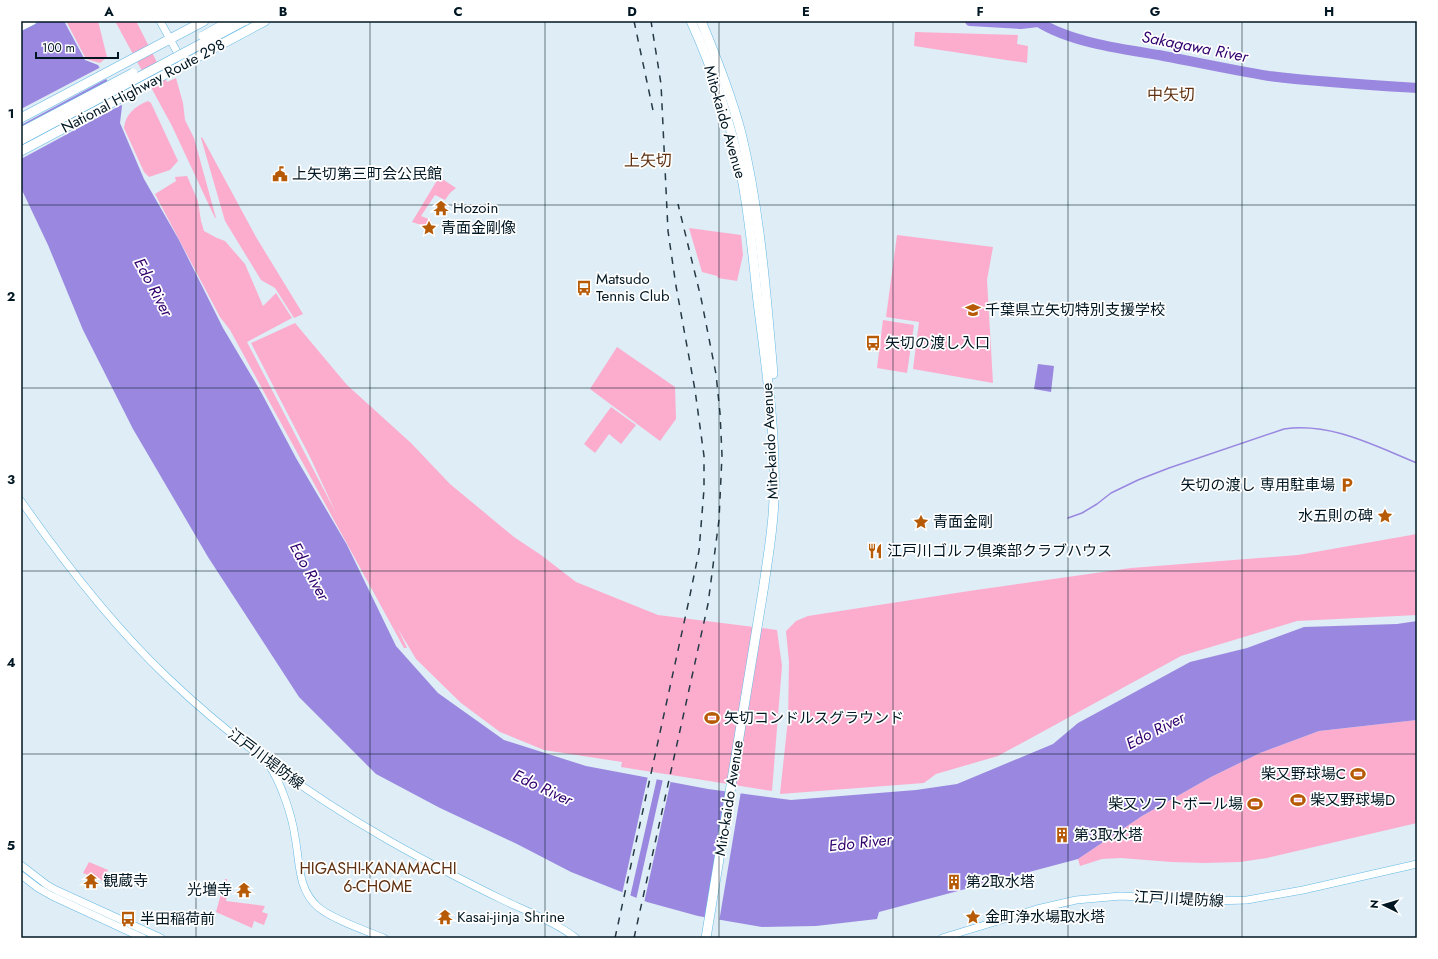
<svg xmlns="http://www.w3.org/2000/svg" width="1438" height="959" viewBox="0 0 1438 959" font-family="Jost,'Noto Sans JP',sans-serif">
	<rect width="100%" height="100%" fill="#deedf6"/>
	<g fill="#fcadce">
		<polygon points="66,21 98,21 107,57 100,63 86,59"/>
		<polygon points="115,21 136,21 167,82 176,78 183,103 185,120 194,138 216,218 215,218 172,126"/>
		<polygon points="915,32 1018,35 1017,44 1028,46 1027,63 914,46"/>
		<path d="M 148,101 L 151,103 L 178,161 L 170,170 L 149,177 L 144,172 L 124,128 C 125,115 135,106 148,101 Z"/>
		<polygon points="202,137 256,237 303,314 294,318 275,288 261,280 225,221 201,138"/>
		<polygon points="187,176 198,201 201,221 204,231 217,238 225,241 245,264 263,306 276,293 292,318 247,342 336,513 310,457 251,343 295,323 347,385 411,443 450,484 514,537 541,555 576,582 658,615 777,630 782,666 772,791 621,767 622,762 544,750 500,732 461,703 416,659 398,629 407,648 404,648 230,330 220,317 155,194 176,181 175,177"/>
		<polygon points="439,177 456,188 450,193 445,200 435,195 421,216 431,220 431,224 427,227 412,222"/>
		<polygon points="689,228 741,235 743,255 737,281 718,278 717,276 702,272"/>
		<polygon points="897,235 993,247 987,280 993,383 913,369 919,322 886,317"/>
		<polygon points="883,320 914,325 907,373 877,368"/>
		<polygon points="617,347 675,387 676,419 660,441 590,389"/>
		<polygon points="611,407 636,425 621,444 609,434 595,453 584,444"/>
		<polygon points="1417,534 1417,615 1297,621 1181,656 998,756 936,774 924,783 780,794 788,719 789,662 786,631 796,621 808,616 969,591 1131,568 1298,555"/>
		<polygon points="1417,720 1417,823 1267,858 1240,862 1205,863 1171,862 1121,858 1102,859 1080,866 1078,859 1142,816 1211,777 1260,753 1319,731"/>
		<polygon points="89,862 108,870 103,881 83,873"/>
		<polygon points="225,879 227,879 227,886 228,886 226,901 265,906 262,912 268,914 264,925 254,921 252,928 216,912"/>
	</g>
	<g fill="#9a87e0">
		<polygon points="21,21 64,21 85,60 98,65 122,106 120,123 144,179 179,240 223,328 261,392 296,458 347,545 396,646 438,693 504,740 586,766 708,789 791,800 916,790 957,784 1053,744 1078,723 1190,662 1247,648 1304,627 1397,624 1417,621 1417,720 1319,731 1260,753 1211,777 1142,816 1078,859 879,912 877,919 816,926 762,927 698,916 647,902 571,872 517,844 440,808 376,774 299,697 208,557 133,429 83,330 48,245 21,188"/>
		<polygon points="1038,364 1054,366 1051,392 1034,389"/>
	</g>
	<g fill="#deedf6">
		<polygon points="101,67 108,78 21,125 21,109"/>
		<polygon points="118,95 123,104 21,159 21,146"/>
		<polygon points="648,776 657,778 630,897 622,894"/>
		<polygon points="663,779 671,780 644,903 636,900"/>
		<polygon points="726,790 741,791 719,922 705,919"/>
	</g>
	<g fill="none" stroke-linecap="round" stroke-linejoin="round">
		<path stroke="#9a87e0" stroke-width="1.5" d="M 1068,518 L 1082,513 L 1097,504 L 1111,493 L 1138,480 L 1169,468 L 1284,429 C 1331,422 1375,446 1417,463"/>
		<g stroke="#9a87e0" stroke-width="10">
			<polyline points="970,21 1021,24 1038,22"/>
			<path d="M 1037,21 C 1069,42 1121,49 1159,55 C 1195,62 1232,70 1269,76 C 1318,82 1368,85 1417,88"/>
		</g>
		<g stroke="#64b9e4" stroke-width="8">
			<g id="secondary">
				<polyline points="160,21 181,59"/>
				<path d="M 21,501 C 65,564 112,625 168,678 C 234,741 308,794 388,840 C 425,861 464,881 503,900 C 528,912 553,921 576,938"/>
				<path d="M 269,765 C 281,783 292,815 295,837 C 300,861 297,889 318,907 C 332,919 366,931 384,938"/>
				<polyline points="21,865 47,885 56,890 161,938"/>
				<polyline points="21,875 38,888 52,896 143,938"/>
				<polyline points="942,938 1037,909 1076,900 1121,896 1212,901 1247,900 1303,890 1417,864"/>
			</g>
		</g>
		<g stroke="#64b9e4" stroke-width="8">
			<polyline id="primary" points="21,27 33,21"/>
		</g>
		<g stroke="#64b9e4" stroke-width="10">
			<g id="highway">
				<path d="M 691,21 C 713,69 730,121 741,173 C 750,216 753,259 758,302 C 766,366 776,431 774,495 C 774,525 768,555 764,585 L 706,938"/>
				<path d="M 701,21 C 716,57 731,95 741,133 C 760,212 766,293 773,374"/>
				<polyline points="21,118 204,21"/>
				<polyline points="21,151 265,21"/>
			</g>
		</g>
		<use href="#secondary" stroke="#fff" stroke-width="7"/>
		<use href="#primary" stroke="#fff" stroke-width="7"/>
		<use href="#highway" stroke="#fff" stroke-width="9"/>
		<g stroke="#253a46" stroke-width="1.5" stroke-dasharray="7 7" stroke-linecap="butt">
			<polyline points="634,21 654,115"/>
			<polyline points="615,938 689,600 699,551 704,489 704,456 695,390 676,286 668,231 661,84 651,21"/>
			<polyline points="634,938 708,604 719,520 722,455 720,413 716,374 701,298 678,204"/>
		</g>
		<g stroke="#64b9e4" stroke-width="10" stroke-linecap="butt">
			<g id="highway-bridge">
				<polyline points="203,36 230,21"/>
				<polyline points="21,132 133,73"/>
				<polyline points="21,140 244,21"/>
			</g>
		</g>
		<use href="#highway-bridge" stroke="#fff" stroke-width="9"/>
	</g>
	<path fill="none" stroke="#001723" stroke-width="1" stroke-opacity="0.55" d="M 196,21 L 196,938M 370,21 L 370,938M 545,21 L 545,938M 719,21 L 719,938M 893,21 L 893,938M 1068,21 L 1068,938M 1242,21 L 1242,938M 21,205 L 1417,205M 21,388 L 1417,388M 21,571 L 1417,571M 21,754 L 1417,754"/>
	<defs>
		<g id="civic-bare" transform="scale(1.2)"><path d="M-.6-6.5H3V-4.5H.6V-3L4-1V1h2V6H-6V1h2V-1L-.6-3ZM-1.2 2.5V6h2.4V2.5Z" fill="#b75a05" stroke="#fff" stroke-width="2.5" paint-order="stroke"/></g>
		<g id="temple-bare" transform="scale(1.2)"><path d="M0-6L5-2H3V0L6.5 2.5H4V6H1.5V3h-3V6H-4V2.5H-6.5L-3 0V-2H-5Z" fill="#b75a05" stroke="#fff" stroke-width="2.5" paint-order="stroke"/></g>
		<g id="sight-bare" transform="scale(1.2)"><path d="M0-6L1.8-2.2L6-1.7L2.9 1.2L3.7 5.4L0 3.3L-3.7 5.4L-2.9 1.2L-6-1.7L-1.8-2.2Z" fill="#b75a05" stroke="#fff" stroke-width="2.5" paint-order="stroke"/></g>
		<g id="bus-bare" transform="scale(1.2)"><path d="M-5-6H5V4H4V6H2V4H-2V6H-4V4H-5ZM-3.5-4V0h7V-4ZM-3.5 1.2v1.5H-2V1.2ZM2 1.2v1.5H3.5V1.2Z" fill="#b75a05" stroke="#fff" stroke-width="2.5" paint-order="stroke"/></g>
		<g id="school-bare" transform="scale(1.2)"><path d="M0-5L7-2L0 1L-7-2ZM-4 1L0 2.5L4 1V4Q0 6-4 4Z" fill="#b75a05" stroke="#fff" stroke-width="2.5" paint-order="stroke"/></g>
		<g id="parking-bare" transform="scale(1.2)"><path d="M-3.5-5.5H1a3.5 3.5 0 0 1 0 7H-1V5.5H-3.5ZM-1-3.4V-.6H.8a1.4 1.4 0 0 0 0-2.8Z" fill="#b75a05" stroke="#fff" stroke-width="2.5" paint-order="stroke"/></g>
		<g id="restaurant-bare" transform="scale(1.2)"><path d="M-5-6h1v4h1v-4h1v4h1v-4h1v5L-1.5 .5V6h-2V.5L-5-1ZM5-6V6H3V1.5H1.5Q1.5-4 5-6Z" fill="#b75a05" stroke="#fff" stroke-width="2.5" paint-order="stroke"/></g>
		<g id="stadium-bare" transform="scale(1.2)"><path d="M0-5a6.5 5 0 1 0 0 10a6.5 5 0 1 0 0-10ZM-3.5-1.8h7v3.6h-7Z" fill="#b75a05" stroke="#fff" stroke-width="2.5" paint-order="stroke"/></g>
		<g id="building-bare" transform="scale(1.2)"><path d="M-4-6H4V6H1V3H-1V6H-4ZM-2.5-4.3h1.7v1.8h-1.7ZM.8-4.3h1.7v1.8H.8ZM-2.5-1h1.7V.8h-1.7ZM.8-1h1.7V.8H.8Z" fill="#b75a05" stroke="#fff" stroke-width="2.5" paint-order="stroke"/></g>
	</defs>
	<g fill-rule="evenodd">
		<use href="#civic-bare" x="280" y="174"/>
		<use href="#temple-bare" x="441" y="208"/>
		<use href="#sight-bare" x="429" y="228"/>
		<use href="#bus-bare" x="584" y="288"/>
		<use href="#school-bare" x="973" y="310"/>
		<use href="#bus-bare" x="873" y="343"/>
		<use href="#parking-bare" x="1347" y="485"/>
		<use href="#sight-bare" x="1385" y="516"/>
		<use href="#sight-bare" x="921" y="522"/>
		<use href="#restaurant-bare" x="875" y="551"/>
		<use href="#stadium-bare" x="712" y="718"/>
		<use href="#stadium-bare" x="1358" y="774"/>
		<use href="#stadium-bare" x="1298" y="800"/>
		<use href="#stadium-bare" x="1255" y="804"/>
		<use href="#building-bare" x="1062" y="835"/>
		<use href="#temple-bare" x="91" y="881"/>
		<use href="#building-bare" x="954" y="882"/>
		<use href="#temple-bare" x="244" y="890"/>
		<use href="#temple-bare" x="445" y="917"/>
		<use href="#sight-bare" x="973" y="917"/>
		<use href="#bus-bare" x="128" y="919"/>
	</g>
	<g text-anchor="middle" stroke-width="3.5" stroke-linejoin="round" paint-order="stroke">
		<g font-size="15" fill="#001723" stroke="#fff">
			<text transform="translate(143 86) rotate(-28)" y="5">National Highway Route 298</text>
			<text transform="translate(725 122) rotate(74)" y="5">Mito-kaido Avenue</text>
			<text transform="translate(770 441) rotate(-93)" y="5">Mito-kaido Avenue</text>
			<text transform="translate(266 759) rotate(37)" y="5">江戸川堤防線</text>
			<text transform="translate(729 798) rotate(-81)" y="5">Mito-kaido Avenue</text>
			<text transform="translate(1179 899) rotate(3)" y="5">江戸川堤防線</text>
		</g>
		<g font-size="15" fill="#001723" stroke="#fff" text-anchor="start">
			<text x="292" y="179">上矢切第三町会公民館</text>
			<text x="453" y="213">Hozoin</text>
			<text x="441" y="233">青面金剛像</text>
			<text x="596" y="284">Matsudo<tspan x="596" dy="17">Tennis Club</tspan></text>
			<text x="985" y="315">千葉県立矢切特別支援学校</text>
			<text x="885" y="348">矢切の渡し入口</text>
			<text x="1335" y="490" text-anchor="end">矢切の渡し 専用駐車場</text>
			<text x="1373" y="521" text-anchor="end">水五則の碑</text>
			<text x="933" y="527">青面金剛</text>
			<text x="887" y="556">江戸川ゴルフ倶楽部クラブハウス</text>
			<text x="724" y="723">矢切コンドルスグラウンド</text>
			<text x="1346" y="779" text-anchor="end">柴又野球場C</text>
			<text x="1310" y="805">柴又野球場D</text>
			<text x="1243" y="809" text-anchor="end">柴又ソフトボール場</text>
			<text x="1074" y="840">第３取水塔</text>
			<text x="103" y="886">観蔵寺</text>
			<text x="966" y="887">第２取水塔</text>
			<text x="232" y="895" text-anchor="end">光増寺</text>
			<text x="457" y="922">Kasai-jinja Shrine</text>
			<text x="985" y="922">金町浄水場取水塔</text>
			<text x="140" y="924">半田稲荷前</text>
		</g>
		<g font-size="16" font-style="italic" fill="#31006e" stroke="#fff">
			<text transform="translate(1195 46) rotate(11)" y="6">Sakagawa River</text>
			<text transform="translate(154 287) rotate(62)" y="6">Edo River</text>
			<text transform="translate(310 571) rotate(61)" y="6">Edo River</text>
			<text transform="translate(1155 730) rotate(-27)" y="6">Edo River</text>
			<text transform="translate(543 787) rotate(25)" y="6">Edo River</text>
			<text transform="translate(860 842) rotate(-6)" y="6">Edo River</text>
		</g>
		<g font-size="16" fill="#5f3110" stroke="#fff">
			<text x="1171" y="100">中矢切</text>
			<text x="648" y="166">上矢切</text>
			<text x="378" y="874">HIGASHI-KANAMACHI<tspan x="378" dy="18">6-CHOME</tspan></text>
		</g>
	</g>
	<rect width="1438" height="959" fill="none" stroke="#ffffff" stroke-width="44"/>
	<g transform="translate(1384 905) rotate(275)" stroke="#ffffff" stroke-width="3" paint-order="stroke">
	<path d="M0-3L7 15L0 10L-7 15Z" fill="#001723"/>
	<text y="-6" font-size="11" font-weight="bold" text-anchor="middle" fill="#001723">N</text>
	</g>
	<path d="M36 52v6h82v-6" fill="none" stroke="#001723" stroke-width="2"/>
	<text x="42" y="52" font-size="12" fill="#001723" stroke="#ffffff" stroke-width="3" paint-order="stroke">100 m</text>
	<rect x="22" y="22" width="1394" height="915" fill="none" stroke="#001723" stroke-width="1.5"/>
	<g font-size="13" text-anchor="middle" font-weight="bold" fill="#001723">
		<text x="109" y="16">A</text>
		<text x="283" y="16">B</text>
		<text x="458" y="16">C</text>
		<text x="632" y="16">D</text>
		<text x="806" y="16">E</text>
		<text x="980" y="16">F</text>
		<text x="1155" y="16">G</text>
		<text x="1329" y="16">H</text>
		<text x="11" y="118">1</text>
		<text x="11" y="301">2</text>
		<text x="11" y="484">3</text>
		<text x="11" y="667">4</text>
		<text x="11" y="850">5</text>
	</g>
</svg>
